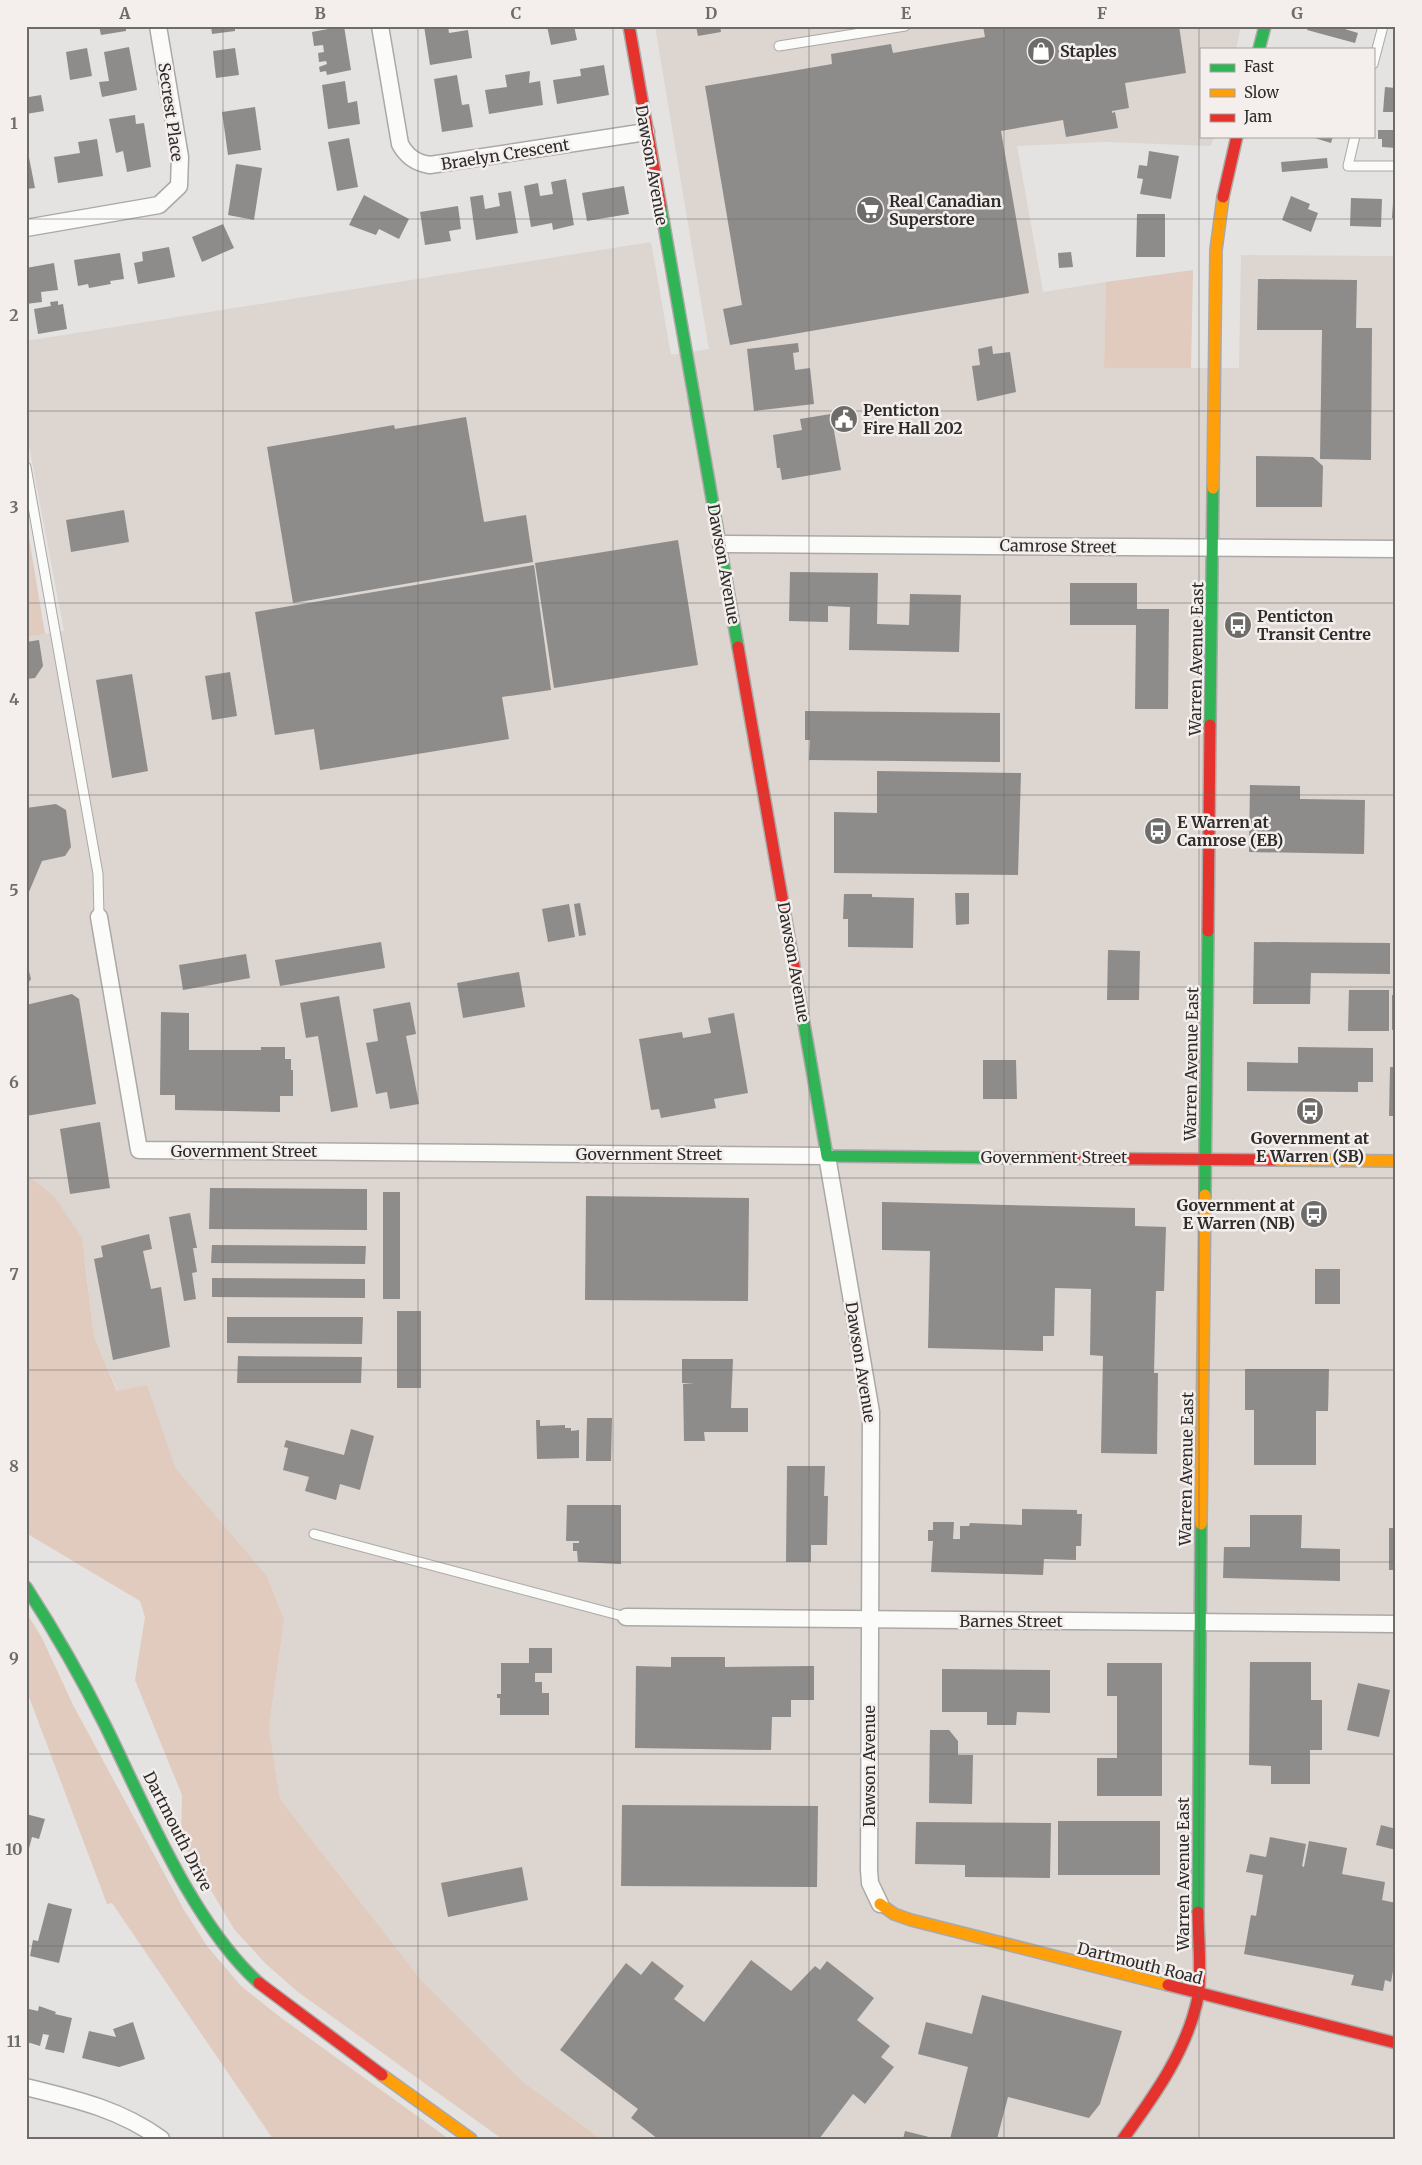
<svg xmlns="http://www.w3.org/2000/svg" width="1422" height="2165" viewBox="0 0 1422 2165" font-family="Merriweather,serif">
	<rect width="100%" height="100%" fill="#e5e3e1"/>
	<polygon fill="#dcd5d0" points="655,26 1241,26 1236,49 1201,49 1201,136 1214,136 1211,146 1105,142 1017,146 1043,292 1106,282 1104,368 1239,368 1241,255 1396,256 1396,2139 601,2139 523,2082 422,1981 280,1799 269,1728 284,1620 267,1576 176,1469 147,1386 118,1391 94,1338 85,1259 54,1196 29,1176 26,1169 26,637 64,631 26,430 26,341 651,242 671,355 709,349"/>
	<g fill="#e0cbbe">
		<polygon points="1193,270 1191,368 1104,368 1106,282"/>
		<polygon points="26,520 45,634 26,637"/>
		<polygon points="26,1169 29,1176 54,1196 82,1238 94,1337 117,1391 147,1385 176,1469 267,1576 284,1620 269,1728 280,1799 422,1981 523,2082 601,2139 502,2139 298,1992 266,1964 234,1929 181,1840 182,1795 135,1680 145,1617 140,1601 26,1533"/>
		<polygon points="26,1612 42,1638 73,1705 184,1910 207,1946 241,1986 280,2017 449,2139 273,2139 112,1903 107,1904 26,1689"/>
	</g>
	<g fill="#8d8c8b">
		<polygon points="99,26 126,26 126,31 101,35"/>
		<polygon points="211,26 235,26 235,31 212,34"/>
		<polygon points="344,26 351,70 327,75 326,71 320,72 319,67 327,64 326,61 319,62 318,53 324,52 323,45 314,46 312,32"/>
		<polygon points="424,26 448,26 449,33 468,30 472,58 430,65"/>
		<polygon points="547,26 574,26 577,40 551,45"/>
		<polygon points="696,26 720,26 721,32 698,36"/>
		<polygon points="983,26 1179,26 1186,73 1125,83 1129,108 1112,111 1112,113 1115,112 1118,128 1066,137 1063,120 1001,131 1029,293 730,345 723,309 742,305 705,86 832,64 831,54 891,44 893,53 985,37"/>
		<polygon points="1308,26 1335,26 1358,33 1355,43 1307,30"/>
		<polygon points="129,47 137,90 102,97 99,82 109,81 104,52"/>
		<polygon points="87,48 92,76 70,80 66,52"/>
		<polygon points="235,48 239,75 216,78 213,51"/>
		<polygon points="604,65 609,95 557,104 553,80 581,76 580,69"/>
		<polygon points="530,71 529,83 540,81 543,105 489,114 485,90 507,87 505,75"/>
		<polygon points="457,75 462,105 469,104 473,127 442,132 434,79"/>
		<polygon points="345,81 348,103 357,101 360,124 328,129 322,85"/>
		<polygon points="26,83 29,97 41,95 44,111 26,114"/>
		<polygon points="1385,87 1396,88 1396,112 1383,112"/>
		<polygon points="255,107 261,150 228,155 222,112"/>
		<polygon points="135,115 136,124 144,123 151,167 127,172 123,151 116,153 109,119"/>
		<polygon points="1394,119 1396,148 1382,147 1382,139 1378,139 1378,130 1394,130"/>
		<polygon points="1308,136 1333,136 1331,143"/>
		<polygon points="349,138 358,187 337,191 328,142"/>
		<polygon points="97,139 103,176 58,183 54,157 80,153 78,142"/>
		<polygon points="26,142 35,188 26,189"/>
		<polygon points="1149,151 1179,156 1171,199 1140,194 1143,179 1137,178 1139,165 1147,166"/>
		<polygon points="1327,158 1328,168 1282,172 1281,162"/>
		<polygon points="236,164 262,168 254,220 228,215"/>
		<polygon points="566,179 574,225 553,230 552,223 531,227 524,186 538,183 540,196 553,194 551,182"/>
		<polygon points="624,186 629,214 587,221 582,193"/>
		<polygon points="511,191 518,233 476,240 470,197 483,195 485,209 500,206 498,193"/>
		<polygon points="364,195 409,219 399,239 379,229 376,235 349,225"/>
		<polygon points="1291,196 1310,204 1308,209 1318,213 1311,232 1282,220"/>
		<polygon points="1351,198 1382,199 1381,227 1350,226"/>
		<polygon points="1393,203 1396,203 1396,218 1392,218"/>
		<polygon points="458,206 461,229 449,231 451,241 425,245 420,212"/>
		<polygon points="1137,214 1165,214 1165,257 1136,257"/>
		<polygon points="223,224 234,248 202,262 192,237"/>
		<polygon points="169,247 175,277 138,284 134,263 143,261 142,252"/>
		<polygon points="1071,252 1073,267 1059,268 1058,253"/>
		<polygon points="120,253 124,279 110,281 111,284 89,288 88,284 78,286 74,260"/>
		<polygon points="54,263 58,290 41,292 42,302 26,304 26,268"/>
		<polygon points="1258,279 1357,280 1356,328 1372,328 1371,460 1320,459 1322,330 1257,330"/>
		<polygon points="58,301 58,305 63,304 67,329 38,334 34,309 51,306 50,302"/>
		<polygon points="798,343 799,352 793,353 795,370 810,368 814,404 754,411 747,349"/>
		<polygon points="992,346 993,354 1010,352 1016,392 977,401 972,366 980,365 978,349"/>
		<polygon points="831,414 841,470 782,480 780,468 777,468 773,435 802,430 800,419"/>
		<polygon points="466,417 484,522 526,515 533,562 293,603 267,447 394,425 395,429"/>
		<polygon points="1256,456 1313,457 1323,466 1322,507 1256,507"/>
		<polygon points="124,510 129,542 71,552 66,520"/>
		<polygon points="678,540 698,665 554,688 535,563"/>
		<polygon points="534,565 551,690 502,697 509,739 320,770 314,729 275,735 255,612"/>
		<polygon points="790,572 878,573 877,624 909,625 910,594 961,595 959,652 849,650 850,607 828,606 828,622 789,621"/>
		<polygon points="1070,583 1137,583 1137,609 1169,609 1168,709 1135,709 1136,625 1070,625"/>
		<polygon points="39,640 43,666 35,678 26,679 26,642"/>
		<polygon points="230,672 237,716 212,720 205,676"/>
		<polygon points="132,674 148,771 112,778 96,680"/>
		<polygon points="805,711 1000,713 1000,762 809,760 810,740 805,740"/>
		<polygon points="877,771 1021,773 1018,875 834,873 834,812 877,813"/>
		<polygon points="1250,785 1300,786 1300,799 1365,800 1364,854 1249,852"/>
		<polygon points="56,804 66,810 71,847 65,856 42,861 26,899 26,808"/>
		<polygon points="955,893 969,893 969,924 956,925"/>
		<polygon points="844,894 872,894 872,897 914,898 913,948 848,947 848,919 843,919"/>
		<polygon points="580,903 586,935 579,936 574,904"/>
		<polygon points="569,904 575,937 548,942 542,909"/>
		<polygon points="381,942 385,968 280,986 275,960"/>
		<polygon points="1254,942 1390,943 1390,974 1311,973 1310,1004 1253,1004"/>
		<polygon points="1108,950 1140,951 1139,1000 1107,1000"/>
		<polygon points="246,954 250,978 183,990 179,965"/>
		<polygon points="26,959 31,979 26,986"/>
		<polygon points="519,972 525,1007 463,1018 457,983"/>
		<polygon points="1349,990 1389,990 1389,1031 1348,1031"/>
		<polygon points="72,994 79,999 96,1104 26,1116 26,1005"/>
		<rect x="1392" y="995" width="4" height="35"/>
		<polygon points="339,996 358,1107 331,1112 318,1036 306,1038 300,1003"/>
		<polygon points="410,1002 416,1034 406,1036 419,1104 390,1109 387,1092 376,1094 366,1043 378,1041 373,1009"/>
		<polygon points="161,1012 189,1013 189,1050 261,1050 261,1047 285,1047 285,1059 291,1059 291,1070 293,1070 293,1096 280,1096 280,1112 175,1110 175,1095 160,1095"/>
		<polygon points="734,1013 748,1093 714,1099 716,1108 661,1118 659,1109 651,1110 639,1039 682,1032 683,1038 711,1033 708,1018"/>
		<polygon points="1298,1047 1373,1048 1373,1082 1358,1082 1358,1092 1247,1091 1247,1062 1298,1063"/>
		<polygon points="983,1060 1016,1060 1017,1099 983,1099"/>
		<polygon points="1390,1067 1396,1067 1396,1116 1389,1116"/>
		<polygon points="100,1122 110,1188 70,1194 60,1129"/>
		<polygon points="210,1188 367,1189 367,1230 209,1229"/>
		<rect x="383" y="1192" width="17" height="107"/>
		<polygon points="586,1196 749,1198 748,1301 585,1300"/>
		<polygon points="882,1202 1135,1208 1135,1226 1166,1227 1164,1291 1156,1291 1154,1373 1158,1373 1157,1454 1101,1453 1103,1356 1090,1355 1091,1289 1055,1288 1054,1336 1043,1336 1043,1351 928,1348 930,1251 882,1250"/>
		<polygon points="190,1213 197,1248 193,1248 197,1272 192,1273 196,1299 184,1301 169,1217"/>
		<polygon points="149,1234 152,1249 143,1251 151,1289 161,1287 170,1347 113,1360 94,1259 103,1257 101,1246"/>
		<polygon points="212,1245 366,1246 365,1264 211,1263"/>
		<rect x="1315" y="1269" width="25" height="35"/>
		<polygon points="212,1278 365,1279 365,1298 212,1297"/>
		<rect x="397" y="1311" width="24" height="77"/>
		<polygon points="227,1317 363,1317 362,1344 227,1343"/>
		<polygon points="238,1356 362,1357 361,1383 237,1383"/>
		<polygon points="682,1359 733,1359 731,1408 748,1408 748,1432 704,1432 705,1441 684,1441 683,1384 694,1383 682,1383"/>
		<polygon points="1245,1369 1329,1369 1328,1411 1316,1411 1316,1465 1254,1465 1254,1410 1245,1410"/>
		<polygon points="587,1418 612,1418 611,1461 586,1461"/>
		<polygon points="536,1420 540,1420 540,1426 565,1425 565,1428 571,1428 571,1431 579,1430 579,1458 537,1459"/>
		<polygon points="351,1429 374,1436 360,1490 340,1484 336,1500 305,1491 309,1477 283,1470 288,1448 284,1447 286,1440 344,1455"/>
		<polygon points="787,1466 825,1466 824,1496 828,1496 827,1545 811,1545 811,1562 786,1562"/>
		<polygon points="567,1505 621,1505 621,1564 578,1562 577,1551 573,1551 573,1543 579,1543 579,1541 566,1541"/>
		<polygon points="1022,1509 1077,1510 1077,1514 1082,1514 1081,1546 1076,1546 1076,1560 1044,1559 1043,1575 931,1572 933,1541 928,1541 928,1530 933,1530 933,1522 954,1522 953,1539 960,1539 960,1526 969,1526 970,1523 1022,1525"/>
		<polygon points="1250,1515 1302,1515 1301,1548 1340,1549 1340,1581 1223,1578 1224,1547 1250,1547"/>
		<rect x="1389" y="1528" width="7" height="42"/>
		<polygon points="529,1648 552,1648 552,1673 535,1673 535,1682 542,1682 542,1693 549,1693 549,1715 500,1715 500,1698 497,1698 497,1694 501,1694 501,1663 529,1663"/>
		<polygon points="671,1657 725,1657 725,1667 814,1666 814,1700 791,1700 791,1717 772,1717 771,1750 635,1748 636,1666 671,1667"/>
		<polygon points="1250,1662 1311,1662 1311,1700 1322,1700 1322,1750 1310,1750 1310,1784 1271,1784 1271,1766 1249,1765"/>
		<polygon points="1107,1663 1162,1663 1162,1796 1097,1796 1097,1758 1117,1758 1117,1696 1107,1696"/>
		<polygon points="942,1669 1050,1670 1050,1713 1017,1712 1016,1725 987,1725 987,1712 942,1712"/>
		<polygon points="1358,1683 1390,1690 1379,1737 1347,1730"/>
		<polygon points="930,1730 949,1730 958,1741 958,1755 973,1755 972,1804 929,1803"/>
		<polygon points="622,1805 818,1806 817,1887 621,1886"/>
		<polygon points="26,1814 45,1819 39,1839 32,1837 27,1856"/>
		<rect x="1058" y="1821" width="102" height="54"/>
		<polygon points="916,1822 1051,1823 1050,1878 965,1877 965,1865 915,1864"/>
		<polygon points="1381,1825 1396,1829 1396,1850 1376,1845"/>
		<polygon points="1270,1837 1306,1844 1302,1866 1304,1867 1309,1841 1347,1848 1342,1874 1385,1882 1382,1900 1396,1903 1396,1955 1391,1982 1385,1980 1383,1991 1351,1985 1354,1975 1244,1954 1251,1915 1256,1916 1263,1875 1246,1872 1250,1854 1266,1857"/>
		<polygon points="522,1867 528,1900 448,1917 441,1883"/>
		<polygon points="48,1903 72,1909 59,1963 30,1956 33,1940 38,1941"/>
		<polygon points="751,1960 791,1991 815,1966 820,1970 827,1961 874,1998 857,2020 890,2046 881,2057 894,2067 865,2104 853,2094 819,2139 658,2139 631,2118 638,2109 560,2050 626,1963 641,1975 652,1961 684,1986 674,1999 704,2022"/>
		<polygon points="982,1995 1122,2031 1100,2104 1089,2118 1008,2097 997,2139 950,2139 968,2067 918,2054 926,2022 972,2034"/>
		<polygon points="39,2006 56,2012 55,2014 72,2018 64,2053 45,2049 49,2035 43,2034 40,2046 27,2042 29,2031 26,2030 28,2023 26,2023 29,2009 38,2011"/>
		<polygon points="133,2022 145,2059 119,2067 82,2058 89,2031 116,2037 113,2029"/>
		<polygon points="905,2131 933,2138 933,2139 903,2139"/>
	</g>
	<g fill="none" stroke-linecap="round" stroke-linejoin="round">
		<g stroke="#aba9a8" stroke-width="11">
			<g id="lane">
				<polyline points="779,46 905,26"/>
				<polyline points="1373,64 1383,26"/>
				<polyline points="1355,136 1348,166 1396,166"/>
				<polyline points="26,467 98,874 99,917"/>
				<polyline points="314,1534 626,1617"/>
			</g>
		</g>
		<g stroke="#aba9a8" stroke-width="19">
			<g id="street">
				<path d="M 380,26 L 400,144 C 407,157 416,163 430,165 L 646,132"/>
				<polyline points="26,228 159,205 179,186 180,157 158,26"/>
				<polyline points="721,544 1396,549"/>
				<polyline points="99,917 139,1150 827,1156 871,1412 869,1870 870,1883 880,1904"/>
				<polyline points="626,1617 1396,1624"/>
				<path d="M 26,2087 C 75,2099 120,2109 161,2139"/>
			</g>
		</g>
		<g stroke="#aba9a8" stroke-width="14">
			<g id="fast">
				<polyline points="1259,49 1265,26"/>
				<polyline points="661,208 738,647"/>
				<polyline points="1210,725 1213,488"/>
				<polyline points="798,989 827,1156 1024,1158"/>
				<polyline points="1205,1195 1208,931"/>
				<path d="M 26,1587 C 55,1632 81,1677 105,1725 C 145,1806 192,1923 259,1983"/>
				<polyline points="1198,1912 1201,1524"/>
			</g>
		</g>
		<g stroke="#aba9a8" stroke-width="14">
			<g id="slow">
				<polyline points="1213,488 1216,250 1223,197"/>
				<polyline points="1274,1160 1396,1161"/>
				<polyline points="1201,1524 1205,1195"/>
				<polyline points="880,1904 894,1914 911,1920 1168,1985"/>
				<polyline points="382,2075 471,2139"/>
			</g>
		</g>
		<g stroke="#aba9a8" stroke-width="14">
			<g id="jam">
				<polyline points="629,26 661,208"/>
				<polyline points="1223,197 1237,136"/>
				<polyline points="738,647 798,989"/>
				<polyline points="1208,931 1210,725"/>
				<polyline points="1024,1158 1274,1160"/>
				<polyline points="259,1983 382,2075"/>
				<polyline points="1168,1985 1396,2043"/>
				<path d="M 1123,2139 C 1154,2096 1187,2051 1198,1997 C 1202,1973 1198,1937 1198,1912"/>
			</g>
		</g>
		<use href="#lane" stroke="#fbfbfa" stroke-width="9"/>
		<use href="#street" stroke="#fbfbfa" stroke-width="16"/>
		<use href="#fast" stroke="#30b455" stroke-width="11"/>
		<use href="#slow" stroke="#ff9f0a" stroke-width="11"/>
		<use href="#jam" stroke="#e5322d" stroke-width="11"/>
	</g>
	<path fill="none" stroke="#6d6c6b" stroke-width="1" stroke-opacity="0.55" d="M 223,26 L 223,2139M 418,26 L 418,2139M 613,26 L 613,2139M 809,26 L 809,2139M 1004,26 L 1004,2139M 1199,26 L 1199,2139M 26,219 L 1396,219M 26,411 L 1396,411M 26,603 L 1396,603M 26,795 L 1396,795M 26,987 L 1396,987M 26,1178 L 1396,1178M 26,1370 L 1396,1370M 26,1562 L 1396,1562M 26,1754 L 1396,1754M 26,1946 L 1396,1946"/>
	<defs>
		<g id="shop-disc" transform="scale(1.4375)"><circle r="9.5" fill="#6d6c6b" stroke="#f4efed"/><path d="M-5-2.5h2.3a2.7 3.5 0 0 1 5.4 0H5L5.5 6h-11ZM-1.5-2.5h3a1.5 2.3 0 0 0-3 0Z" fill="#fff"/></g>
		<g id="supermarket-disc" transform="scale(1.4375)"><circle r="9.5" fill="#6d6c6b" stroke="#f4efed"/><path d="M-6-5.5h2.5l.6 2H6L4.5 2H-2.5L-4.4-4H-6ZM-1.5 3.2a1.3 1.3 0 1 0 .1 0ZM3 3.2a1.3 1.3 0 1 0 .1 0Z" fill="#fff"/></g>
		<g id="civic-disc" transform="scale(1.4375)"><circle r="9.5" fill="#6d6c6b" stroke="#f4efed"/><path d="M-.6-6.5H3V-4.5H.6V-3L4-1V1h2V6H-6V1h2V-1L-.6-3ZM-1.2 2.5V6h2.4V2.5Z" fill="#fff"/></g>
		<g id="bus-disc" transform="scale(1.4375)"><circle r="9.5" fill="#6d6c6b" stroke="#f4efed"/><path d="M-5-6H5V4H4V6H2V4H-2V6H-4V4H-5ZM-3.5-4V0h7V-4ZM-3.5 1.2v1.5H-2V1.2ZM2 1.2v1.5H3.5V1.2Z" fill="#fff"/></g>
	</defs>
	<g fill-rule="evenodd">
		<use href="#shop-disc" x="1041" y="51"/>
		<use href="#supermarket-disc" x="870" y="210"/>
		<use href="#civic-disc" x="844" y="419"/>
		<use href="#bus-disc" x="1238" y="625"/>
		<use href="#bus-disc" x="1158" y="831"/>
		<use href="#bus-disc" x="1310" y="1111"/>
		<use href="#bus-disc" x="1314" y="1214"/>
	</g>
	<g text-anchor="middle" stroke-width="5" stroke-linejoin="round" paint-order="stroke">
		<g font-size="16" font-weight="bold" fill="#2d2c2b" stroke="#f4efed" text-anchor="start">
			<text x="1060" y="57">Staples</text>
			<text x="889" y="207">Real Canadian<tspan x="889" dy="18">Superstore</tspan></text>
			<text x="863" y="416">Penticton<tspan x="863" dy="18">Fire Hall 202</tspan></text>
			<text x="1257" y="622">Penticton<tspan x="1257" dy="18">Transit Centre</tspan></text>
			<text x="1177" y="828">E Warren at<tspan x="1177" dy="18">Camrose (EB)</tspan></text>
			<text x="1310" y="1144" text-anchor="middle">Government at<tspan x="1310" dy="18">E Warren (SB)</tspan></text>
			<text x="1295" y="1211" text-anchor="end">Government at<tspan x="1295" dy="18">E Warren (NB)</tspan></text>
		</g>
		<g font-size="16" fill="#2d2c2b" stroke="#f4efed">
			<text transform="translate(171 112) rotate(82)" y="6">Secrest Place</text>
			<text transform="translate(505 154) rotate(-9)" y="6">Braelyn Crescent</text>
			<text transform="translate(652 165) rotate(80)" y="6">Dawson Avenue</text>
			<text transform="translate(1058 546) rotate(1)" y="6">Camrose Street</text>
			<text transform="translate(724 564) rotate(80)" y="6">Dawson Avenue</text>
			<text transform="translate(1196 659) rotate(-89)" y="6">Warren Avenue East</text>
			<text transform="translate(794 962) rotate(80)" y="6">Dawson Avenue</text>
			<text transform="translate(1191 1064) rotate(-89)" y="6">Warren Avenue East</text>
			<text x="244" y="1157">Government Street</text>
			<text x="649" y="1160">Government Street</text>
			<text x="1054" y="1163">Government Street</text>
			<text transform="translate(861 1362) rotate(81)" y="6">Dawson Avenue</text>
			<text transform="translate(1186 1469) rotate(-89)" y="6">Warren Avenue East</text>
			<text x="1011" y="1627">Barnes Street</text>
			<text transform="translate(869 1766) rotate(-90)" y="6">Dawson Avenue</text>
			<text transform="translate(178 1831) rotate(63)" y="6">Dartmouth Drive</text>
			<text transform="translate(1183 1874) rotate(-90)" y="6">Warren Avenue East</text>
			<text transform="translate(1140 1963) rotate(14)" y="6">Dartmouth Road</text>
		</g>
	</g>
	<rect width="1422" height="2165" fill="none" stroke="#f4efed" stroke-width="55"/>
	<rect x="1200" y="48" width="175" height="90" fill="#f4efed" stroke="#a4a19f"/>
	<rect x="1210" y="64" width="25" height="8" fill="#30b455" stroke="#a4a19f"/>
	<text x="1244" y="72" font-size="15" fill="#2d2c2b">Fast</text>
	<rect x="1210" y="89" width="25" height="8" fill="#ff9f0a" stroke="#a4a19f"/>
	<text x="1244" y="98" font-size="15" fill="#2d2c2b">Slow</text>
	<rect x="1210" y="114" width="25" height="8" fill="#e5322d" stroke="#a4a19f"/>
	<text x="1244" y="122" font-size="15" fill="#2d2c2b">Jam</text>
	<rect x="28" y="28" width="1366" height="2110" fill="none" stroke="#6d6c6b" stroke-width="2"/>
	<g font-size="16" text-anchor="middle" font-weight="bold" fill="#6d6c6b">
		<text x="125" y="19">A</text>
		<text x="320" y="19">B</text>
		<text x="516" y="19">C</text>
		<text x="711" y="19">D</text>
		<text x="906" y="19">E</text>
		<text x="1102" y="19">F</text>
		<text x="1297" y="19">G</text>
		<text x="14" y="129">1</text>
		<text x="14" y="321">2</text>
		<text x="14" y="513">3</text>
		<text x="14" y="705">4</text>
		<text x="14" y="896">5</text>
		<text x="14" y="1088">6</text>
		<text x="14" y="1280">7</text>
		<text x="14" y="1472">8</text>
		<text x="14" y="1664">9</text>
		<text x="14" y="1855">10</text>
		<text x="14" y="2047">11</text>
	</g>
</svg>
